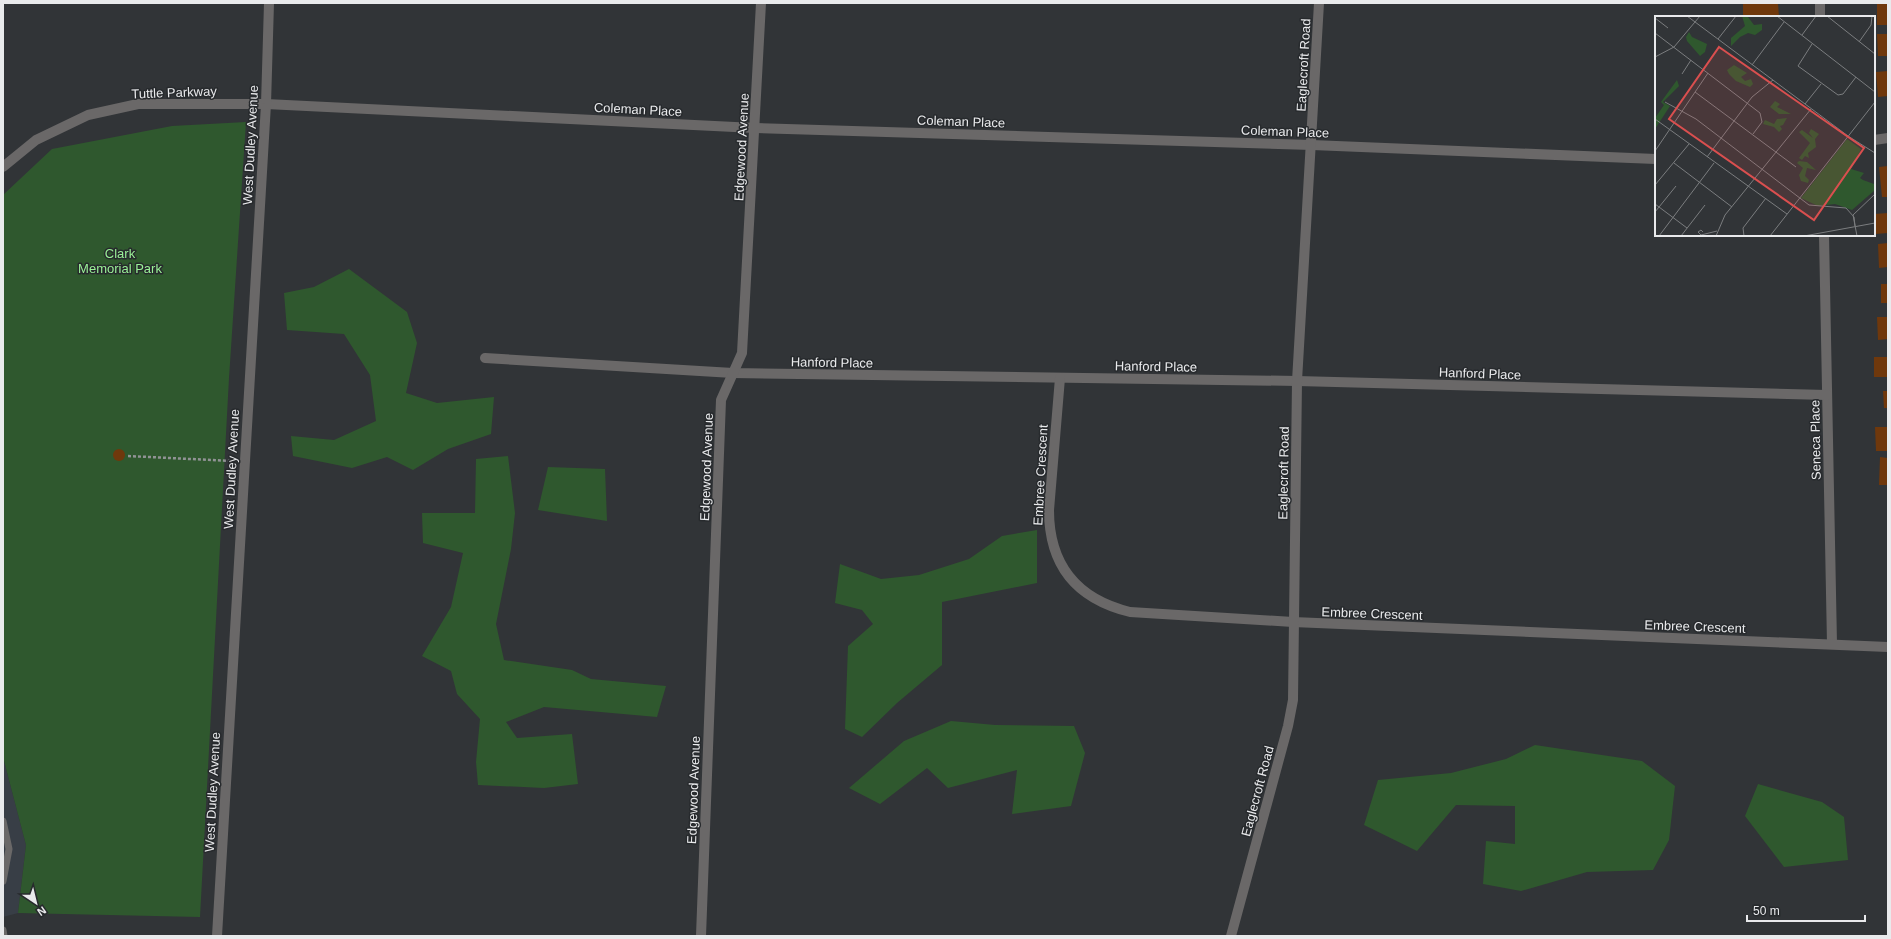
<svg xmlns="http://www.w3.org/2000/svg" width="1891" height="939" viewBox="0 0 1891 939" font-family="Arial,sans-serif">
	<rect width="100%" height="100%" fill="#313437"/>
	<polygon fill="#383e46" points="3,757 26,845 18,913 3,917"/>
	<g fill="#2f582e">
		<polygon points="246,122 229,378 200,917 18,913 26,845 3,757 3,195 52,149 172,126"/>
		<polygon points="349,269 407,312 417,343 406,393 437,403 494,397 491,434 448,449 413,470 387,457 352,468 293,456 291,436 334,440 376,421 370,375 344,334 287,330 284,293 314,287"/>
		<polygon points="508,456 515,513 511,549 496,624 504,660 572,670 591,679 666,686 657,717 544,707 506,722 517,738 572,734 578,784 544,788 478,785 476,762 480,719 457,694 451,671 422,656 451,607 463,553 423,543 422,513 475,513 476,459"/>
		<polygon points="548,467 605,469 607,521 538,510"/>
		<polygon points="1037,530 1037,583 942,602 942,665 897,703 862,737 845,729 848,646 873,624 862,610 835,603 840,564 881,579 919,575 969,559 1002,536"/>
		<polygon points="951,721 995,725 1074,726 1085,753 1071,806 1012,814 1017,770 948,788 927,768 880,804 849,788 904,741"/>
		<polygon points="1535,745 1642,761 1675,786 1669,840 1653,870 1587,872 1521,891 1483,884 1486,841 1515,844 1515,806 1456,805 1417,851 1364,825 1378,780 1451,773 1506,759"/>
		<polygon points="1758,784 1822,802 1844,817 1848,860 1784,867 1745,816"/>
	</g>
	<g fill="#6f380c">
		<polygon points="1743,3 1778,3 1779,17 1743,17"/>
		<rect x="1877" y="3" width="11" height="22"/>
		<polygon points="1877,34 1888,34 1888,56 1878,56"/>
		<polygon points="1888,71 1888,96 1878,97 1876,72"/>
		<polygon points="1888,166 1888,197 1882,197 1879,167"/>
		<polygon points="1888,213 1888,233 1875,234 1874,214"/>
		<polygon points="1888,243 1888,267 1879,268 1878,244"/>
		<rect x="1881" y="284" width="7" height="19"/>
		<polygon points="1877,317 1888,317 1888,339 1878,340"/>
		<rect x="1874" y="357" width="14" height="20"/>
		<polygon points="1883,391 1888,391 1888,408 1884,408"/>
		<polygon points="1875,427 1888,427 1888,451 1876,451"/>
		<circle cx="119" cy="455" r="6"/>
		<polygon points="1880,457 1888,458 1888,485 1879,485"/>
	</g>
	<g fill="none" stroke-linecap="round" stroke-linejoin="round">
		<polyline stroke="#919395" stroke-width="2.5" stroke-dasharray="3 2" stroke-linecap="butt" points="128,456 232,461"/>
		<g stroke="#6a6868" stroke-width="7">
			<polyline points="3,821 9,849 3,881"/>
			<polyline points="3,930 4,936"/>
		</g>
		<g stroke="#6a6868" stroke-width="10">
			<polyline points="1820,3 1820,17"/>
			<polyline points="1874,140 1888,138"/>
			<polyline points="3,167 36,140 88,115 138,104 266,104 755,128 1312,145 1656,159"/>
			<polyline points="1824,235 1832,644"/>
			<polyline points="485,358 733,373 1297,381 1827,395"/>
			<path d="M 1060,378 L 1049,510 C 1049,566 1077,599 1130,612 L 1293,622 L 1888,647"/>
			<polyline points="217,936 266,104 269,3"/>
			<polyline points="701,936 721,400 742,353 761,3"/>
			<polyline points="1231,936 1288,726 1293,700 1297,381 1319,3"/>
		</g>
	</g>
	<g text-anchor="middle" stroke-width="3" stroke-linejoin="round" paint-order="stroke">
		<g font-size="13" fill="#e9eaec" stroke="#272a2d">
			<text transform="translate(1303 65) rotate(-87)" y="5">Eaglecroft Road</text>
			<text transform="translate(174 92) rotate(-2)" y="5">Tuttle Parkway</text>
			<text transform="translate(638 109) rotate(3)" y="5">Coleman Place</text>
			<text transform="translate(961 121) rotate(2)" y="5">Coleman Place</text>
			<text transform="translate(1285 131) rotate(2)" y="5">Coleman Place</text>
			<text transform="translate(250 145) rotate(-87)" y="5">West Dudley Avenue</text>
			<text transform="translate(741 147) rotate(-87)" y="5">Edgewood Avenue</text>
			<text transform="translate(832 362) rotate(1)" y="5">Hanford Place</text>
			<text transform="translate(1156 366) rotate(1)" y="5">Hanford Place</text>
			<text transform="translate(1480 373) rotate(2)" y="5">Hanford Place</text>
			<text transform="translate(1815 440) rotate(-91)" y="5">Seneca Place</text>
			<text transform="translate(706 467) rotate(-88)" y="5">Edgewood Avenue</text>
			<text transform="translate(231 469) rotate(-87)" y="5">West Dudley Avenue</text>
			<text transform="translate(1283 473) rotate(-89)" y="5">Eaglecroft Road</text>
			<text transform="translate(1040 475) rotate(-87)" y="5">Embree Crescent</text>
			<text transform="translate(1372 613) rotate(2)" y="5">Embree Crescent</text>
			<text transform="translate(1695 626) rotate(2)" y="5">Embree Crescent</text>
			<text transform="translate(693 790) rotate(-88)" y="5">Edgewood Avenue</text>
			<text transform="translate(1257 791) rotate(-75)" y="5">Eaglecroft Road</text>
			<text transform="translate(212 792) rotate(-87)" y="5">West Dudley Avenue</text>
		</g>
		<g font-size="13" fill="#9af197" stroke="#272a2d">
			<text x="120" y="258">Clark<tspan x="120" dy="15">Memorial Park</tspan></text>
		</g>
	</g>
	<g transform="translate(1655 16)">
		<rect width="220" height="220" fill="#313437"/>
		<path d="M 87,0 L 93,1 L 99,9 L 107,8 L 107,14 L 100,19 L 93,17 L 85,21 L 76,30 L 76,22 L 90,10 ZM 34,16 L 37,21 L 52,28 L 50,36 L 45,40 L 32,25 L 31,21 ZM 79,49 L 92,57 L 86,61 L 90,65 L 96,63 L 98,68 L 95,71 L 81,65 L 74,58 L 72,54 ZM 22,64 L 24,70 L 8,86 L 15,90 L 0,113 L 0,102 L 9,89 L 6,86 ZM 120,85 L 125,88 L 122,91 L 136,98 L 124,98 L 115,91 ZM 132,102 L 128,109 L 125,110 L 127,113 L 124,116 L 119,111 L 108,108 L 110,104 L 119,108 L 122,103 ZM 156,113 L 164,118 L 160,123 L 161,131 L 153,137 L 154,142 L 150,140 L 147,144 L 144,142 L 155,127 L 144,116 L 147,114 L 158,122 L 154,117 ZM 192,123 L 206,133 L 196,153 L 209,157 L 205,162 L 208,164 L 219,168 L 220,166 L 220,174 L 197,194 L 180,188 L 163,190 L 146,182 ZM 144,145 L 152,146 L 161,154 L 152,152 L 150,160 L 154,164 L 153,167 L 146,165 L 144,159 L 148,152 L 142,147 Z" fill="#2f582e"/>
		<path fill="none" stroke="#7b7d7f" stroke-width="1" d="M 32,0 L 193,120 L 220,137M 122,0 L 220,76M 172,0 L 220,38M 0,2 L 13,12M 0,17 L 105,97 L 107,106 L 98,118M 147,19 L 161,0M 63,23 L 81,0M 204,26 L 216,9 L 217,0M 157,28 L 143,50 L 183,79 L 188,78 L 201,61M 0,41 L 19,31 L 45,0M 97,49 L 129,6M 27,58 L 36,44M 40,76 L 141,151M 10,86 L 41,103 L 154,189 L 191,192 L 199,201 L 200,210M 150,88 L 166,68M 0,103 L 132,198M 0,135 L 53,57M 52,141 L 97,81 L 118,64M 19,147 L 77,191M 0,169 L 34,128M 0,188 L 32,212M 0,196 L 21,170M 48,216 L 46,214 L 43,216 L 46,219 L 62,215M 4,220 L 59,147M 26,220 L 50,189M 61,220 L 70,199 L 156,93M 89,220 L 88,212 L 111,182M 115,220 L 220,86M 149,220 L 220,207M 202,220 L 198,199 L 220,178"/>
		<path fill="#da4f4f" fill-opacity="0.15" stroke="#da4f4f" stroke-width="2" d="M 64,31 L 209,132 L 159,204 L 14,103 Z"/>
		<rect width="220" height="220" fill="none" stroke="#e9eaec" stroke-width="2"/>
	</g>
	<rect width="1891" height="939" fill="none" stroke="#e9eaec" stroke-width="8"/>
	<g transform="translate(36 903) rotate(145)" stroke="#272a2d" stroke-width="3" paint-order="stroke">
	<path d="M0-3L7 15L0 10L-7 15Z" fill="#e9eaec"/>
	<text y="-6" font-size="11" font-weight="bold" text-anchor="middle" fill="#e9eaec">N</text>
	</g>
	<path d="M1747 915v6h118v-6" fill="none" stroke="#e9eaec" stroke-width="2"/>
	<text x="1753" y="915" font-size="12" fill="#e9eaec" stroke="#272a2d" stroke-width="3" paint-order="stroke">50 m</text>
</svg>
